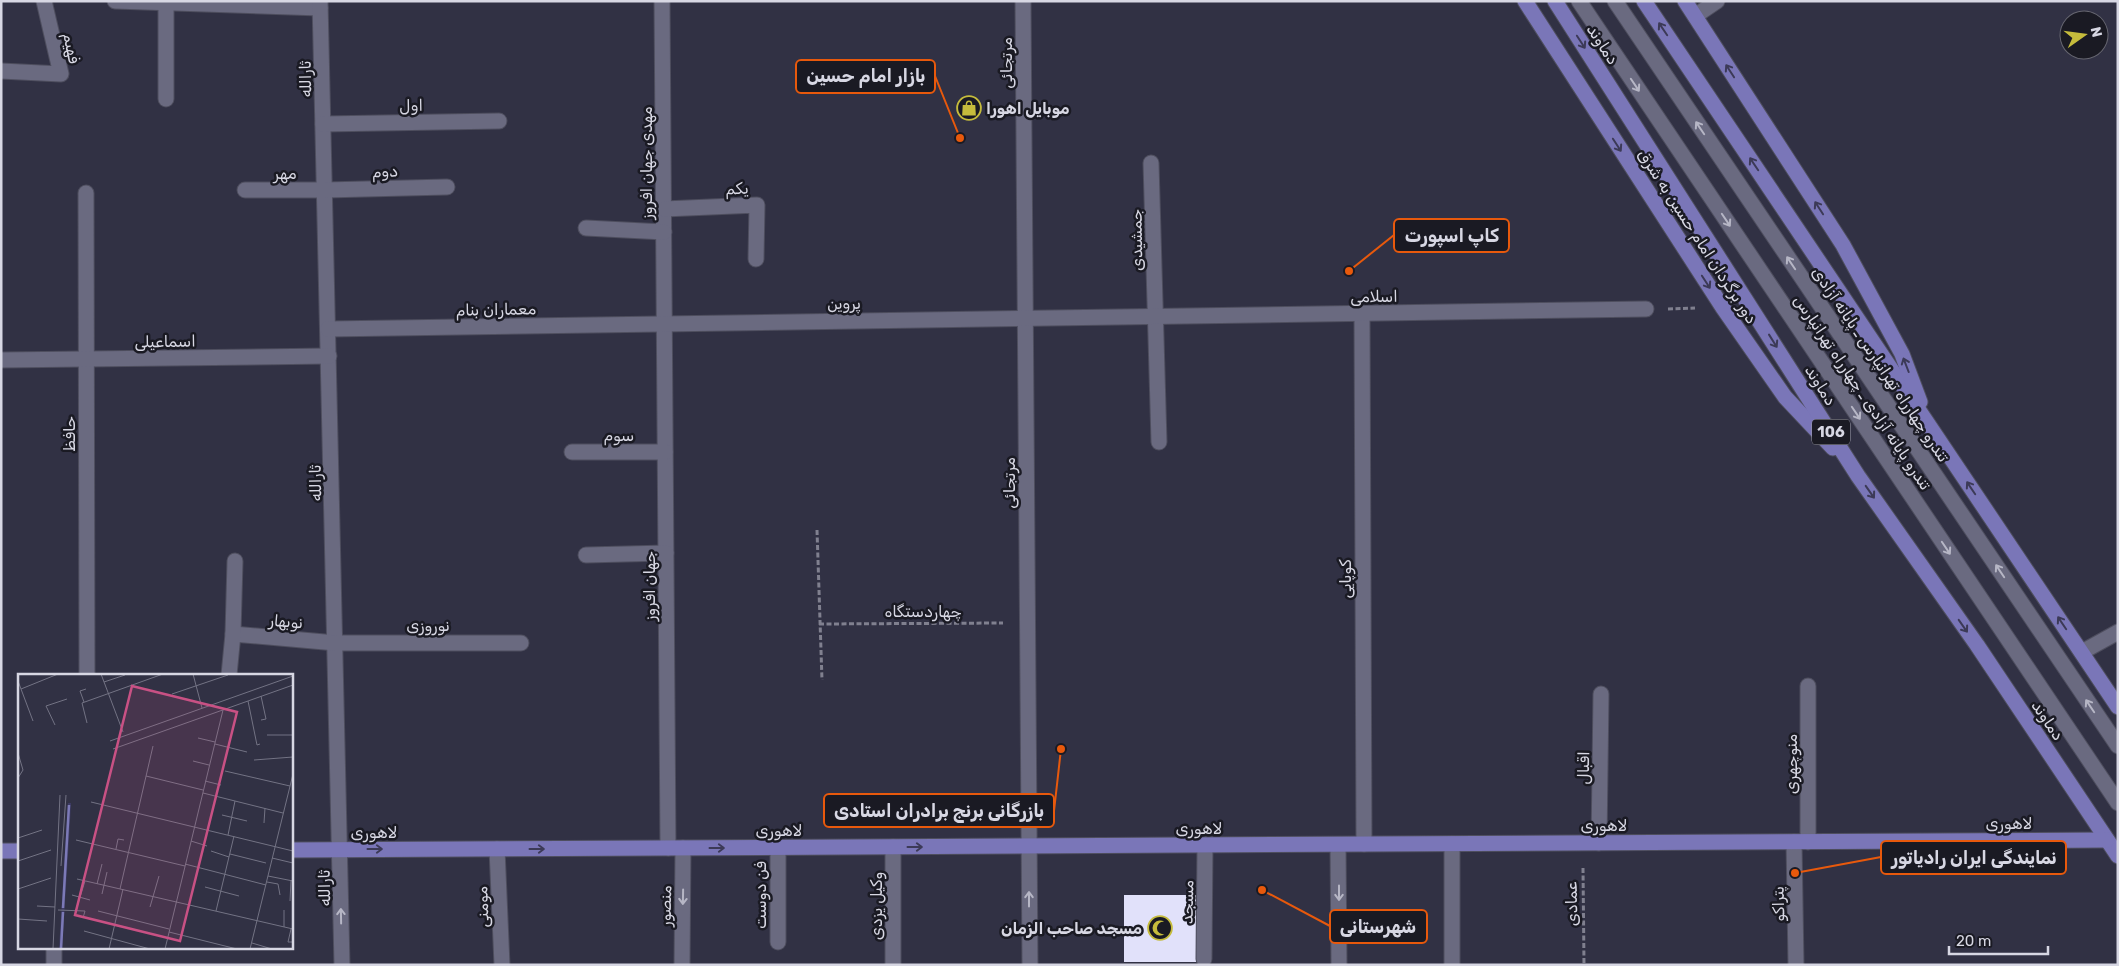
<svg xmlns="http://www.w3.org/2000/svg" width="2119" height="966" viewBox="0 0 2119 966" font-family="Rubik,'Noto Sans Arabic',sans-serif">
	<rect width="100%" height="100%" fill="#313144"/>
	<rect fill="#e1e1fa" x="1124" y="895" width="72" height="67"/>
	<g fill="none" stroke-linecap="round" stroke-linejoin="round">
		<g stroke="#4e4e5e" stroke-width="17">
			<g id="minor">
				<polyline points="115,1 320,8"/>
				<polyline points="166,1 166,99"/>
				<polyline points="320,1 342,965"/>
				<polyline points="662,1 668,848"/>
				<polyline points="1023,1 1030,965"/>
				<polyline points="1579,1 2118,803"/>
				<polyline points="1615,1 2118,746"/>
				<polyline points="1695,16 1717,1"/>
				<polyline points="1,71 61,74 44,1"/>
				<polyline points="323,124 499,121"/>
				<polyline points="1151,163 1159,442"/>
				<polyline points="245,190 325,190 447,187"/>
				<polyline points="86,193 87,675"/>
				<polyline points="664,209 757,205 756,259"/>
				<polyline points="586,228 664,232"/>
				<polyline points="1362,314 1364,844"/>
				<polyline points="328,329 1646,309"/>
				<polyline points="1,360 329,356"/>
				<polyline points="572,452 665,452"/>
				<polyline points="586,555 666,553"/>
				<polyline points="233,634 336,643 521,643"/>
				<polyline points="2082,652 2118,632"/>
				<polyline points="229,675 233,634 235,561"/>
				<polyline points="1794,842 1796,965"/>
				<polyline points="1808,842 1808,686"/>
				<polyline points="1599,843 1601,694"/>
				<polyline points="1452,844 1452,965"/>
				<polyline points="1338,845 1339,965"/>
				<polyline points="778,848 778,942"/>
				<polyline points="497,849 502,965"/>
				<polyline points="54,947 54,965"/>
				<polyline points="1204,959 1205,845"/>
				<polyline points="682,965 683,848"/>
				<polyline points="893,965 893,847"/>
			</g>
		</g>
		<g stroke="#4e4e5e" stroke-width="17">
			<g id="major">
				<polyline points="1525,1 1723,308 1785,397 1833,448"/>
				<polyline points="1555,1 1858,476 1977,645 2118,856"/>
				<polyline points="1644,1 2118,707"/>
				<polyline points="1685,1 1843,245 1902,354 1920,402"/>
				<polyline points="291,850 2107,840"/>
				<polyline points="1,851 19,851"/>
			</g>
		</g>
		<g stroke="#80808f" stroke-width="3" stroke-dasharray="5 2.5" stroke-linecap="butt">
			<polyline points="1668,309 1695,308"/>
			<polyline points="817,530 822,680"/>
			<polyline points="819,624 1003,623"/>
			<polyline points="1583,868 1584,965"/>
		</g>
		<use href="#minor" stroke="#6a6a80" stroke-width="15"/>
		<use href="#major" stroke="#7a76b8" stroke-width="15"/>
	</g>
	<defs><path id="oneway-shaft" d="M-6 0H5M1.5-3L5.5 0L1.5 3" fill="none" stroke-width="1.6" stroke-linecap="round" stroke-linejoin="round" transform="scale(1.25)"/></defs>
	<g stroke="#3c3a57">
		<use href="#oneway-shaft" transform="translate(1663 29) rotate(-124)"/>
		<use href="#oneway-shaft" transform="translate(1581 42) rotate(57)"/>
		<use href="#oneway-shaft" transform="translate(1730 71) rotate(-123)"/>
		<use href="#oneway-shaft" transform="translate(1617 145) rotate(57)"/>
		<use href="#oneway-shaft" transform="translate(1754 164) rotate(-124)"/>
		<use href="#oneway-shaft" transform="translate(1819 208) rotate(-123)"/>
		<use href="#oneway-shaft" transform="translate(1706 282) rotate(57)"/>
		<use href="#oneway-shaft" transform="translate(1773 341) rotate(58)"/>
		<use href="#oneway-shaft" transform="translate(1906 365) rotate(-111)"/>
		<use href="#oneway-shaft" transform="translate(1971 488) rotate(-124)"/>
		<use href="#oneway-shaft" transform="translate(1870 492) rotate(55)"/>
		<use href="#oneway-shaft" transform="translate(2062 623) rotate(-124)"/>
		<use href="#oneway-shaft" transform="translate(1963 626) rotate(55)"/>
		<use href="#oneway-shaft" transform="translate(915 847)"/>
		<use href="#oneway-shaft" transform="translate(717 848)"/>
		<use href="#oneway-shaft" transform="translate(375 849)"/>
		<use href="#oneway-shaft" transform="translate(537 849)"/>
	</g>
	<g stroke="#b6b6c5">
		<use href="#oneway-shaft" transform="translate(1635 85) rotate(56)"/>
		<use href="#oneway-shaft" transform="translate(1700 128) rotate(-124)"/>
		<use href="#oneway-shaft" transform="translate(1726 220) rotate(56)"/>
		<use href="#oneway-shaft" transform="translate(1791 263) rotate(-124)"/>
		<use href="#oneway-shaft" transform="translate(1856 413) rotate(56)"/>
		<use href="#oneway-shaft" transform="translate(1946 548) rotate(56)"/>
		<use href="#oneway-shaft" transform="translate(2000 571) rotate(-124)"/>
		<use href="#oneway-shaft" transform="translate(2090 706) rotate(-124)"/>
		<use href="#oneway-shaft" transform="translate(1339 893) rotate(90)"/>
		<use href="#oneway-shaft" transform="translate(683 897) rotate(91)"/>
		<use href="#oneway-shaft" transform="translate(1029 899) rotate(-90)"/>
		<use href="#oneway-shaft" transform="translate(341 916) rotate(-91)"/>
	</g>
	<defs>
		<g id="shop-ring" transform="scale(1.25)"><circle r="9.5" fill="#1a1a23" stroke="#c6bc3c" stroke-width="1.5"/><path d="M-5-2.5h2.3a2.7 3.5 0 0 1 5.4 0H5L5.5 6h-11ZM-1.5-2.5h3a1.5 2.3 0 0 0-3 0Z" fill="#c6bc3c"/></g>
		<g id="mosque-ring" transform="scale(1.25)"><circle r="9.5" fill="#1a1a23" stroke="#c6bc3c" stroke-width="1.5"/><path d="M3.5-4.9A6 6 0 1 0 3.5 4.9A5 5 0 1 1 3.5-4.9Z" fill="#c6bc3c"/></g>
	</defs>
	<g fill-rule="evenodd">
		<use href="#shop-ring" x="969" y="108"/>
		<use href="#mosque-ring" x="1160" y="928"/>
	</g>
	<g text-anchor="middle" stroke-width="5" stroke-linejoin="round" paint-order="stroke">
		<rect fill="#1a1a23" stroke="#9e9ea9" stroke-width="1" x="1812" y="419.5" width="38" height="25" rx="4"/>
		<g font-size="15" font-weight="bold" fill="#d7d7e3">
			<text x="1831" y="437">106</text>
		</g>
		<g font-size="16" fill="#d7d7e3" stroke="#1a1a23">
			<text transform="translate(1603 44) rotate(57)" y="6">دماوند</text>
			<text transform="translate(72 48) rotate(78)" y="6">فهیم</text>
			<text transform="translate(1006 63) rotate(-90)" y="6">مرتجائی</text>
			<text transform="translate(305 79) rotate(-91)" y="6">ثارالله</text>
			<text transform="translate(411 105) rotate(-1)" y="6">اول</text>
			<text transform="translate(646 163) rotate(-90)" y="6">مهدی جهان افروز</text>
			<text transform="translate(385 171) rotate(-2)" y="6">دوم</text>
			<text x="285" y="179">مهر</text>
			<text transform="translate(737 188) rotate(-2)" y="6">یکم</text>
			<text transform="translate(1698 236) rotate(57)" y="6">دور برگردان امام حسین به شرق</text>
			<text transform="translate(1136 240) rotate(-91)" y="6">جمشیدی</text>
			<text transform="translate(1374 296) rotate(-1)" y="6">اسلامی</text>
			<text transform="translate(844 303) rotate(-1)" y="6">پروین</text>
			<text transform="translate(496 309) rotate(-1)" y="6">معماران بنام</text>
			<text transform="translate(165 341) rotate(-1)" y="6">اسماعیلی</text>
			<text transform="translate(1881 364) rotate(56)" y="6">تندرو چهارراه تهرانپارس ـ پایانه آزادی</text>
			<text transform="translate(1821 385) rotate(58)" y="6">دماوند</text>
			<text transform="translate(1863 392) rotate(56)" y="6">تندرو پایانه آزادی ـ چهارراه تهرانپارس</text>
			<text transform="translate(69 434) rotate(-90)" y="6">حافظ</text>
			<text x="619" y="441">سوم</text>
			<text transform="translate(315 483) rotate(-91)" y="6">ثارالله</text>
			<text transform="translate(1009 483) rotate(-90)" y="6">مرتجائی</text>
			<text transform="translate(1345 579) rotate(-90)" y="6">کوپایی</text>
			<text transform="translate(649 586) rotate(-90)" y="6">جهان افروز</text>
			<text x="923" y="617">چهاردستگاه</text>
			<text transform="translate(286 621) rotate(5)" y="6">نوبهار</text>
			<text x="428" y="631">نوروزی</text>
			<text transform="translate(2048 720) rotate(56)" y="6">دماوند</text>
			<text transform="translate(1791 764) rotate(-90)" y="6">منوچهری</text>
			<text transform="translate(1583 768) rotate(-89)" y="6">اقبال</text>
			<text x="2009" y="829">لاهوری</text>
			<text x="1604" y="831">لاهوری</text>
			<text x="1199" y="834">لاهوری</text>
			<text x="779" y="836">لاهوری</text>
			<text x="374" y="838">لاهوری</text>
			<text transform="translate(324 888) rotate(-91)" y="6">ثارالله</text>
			<text transform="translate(760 895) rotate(-90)" y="6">فن دوست</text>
			<text transform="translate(1187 902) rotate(-89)" y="6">مسجد</text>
			<text transform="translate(1571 904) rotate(-91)" y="6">عمادی</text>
			<text transform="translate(1778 904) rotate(-91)" y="6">پتراکو</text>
			<text transform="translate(665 906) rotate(-89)" y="6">منصور</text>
			<text transform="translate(876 906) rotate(-90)" y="6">وکیل یزدی</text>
			<text transform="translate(482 907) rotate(-92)" y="6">مومنی</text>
		</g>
		<g font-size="16" font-weight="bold" fill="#d7d7e3" stroke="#1a1a23" text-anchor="start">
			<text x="986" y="114">موبایل اهورا</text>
			<text x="1142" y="934" text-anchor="end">مسجد صاحب الزمان</text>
		</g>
	</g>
	<g transform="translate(18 674)">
		<rect width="275" height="275" fill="#313144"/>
		<path d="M 50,129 L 53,129 L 51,166 L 44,275 L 41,275 Z" fill="#3d3b64"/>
		<path fill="none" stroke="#7c7ab7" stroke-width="2.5" d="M 45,234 L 51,131M 43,275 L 45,238"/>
		<path fill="none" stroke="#737384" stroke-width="1" d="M 83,0 L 105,58M 175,0 L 184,34M 0,7 L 15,47M 86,8 L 107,1M 3,15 L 40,0M 154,20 L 210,1M 243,22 L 248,45 L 243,46M 230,27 L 239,71 L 242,70M 66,28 L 62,17 L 68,15M 69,49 L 64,29 L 145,0M 37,51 L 28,32 L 49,25M 249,61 L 275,61M 180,64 L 197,68M 92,67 L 275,2M 197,70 L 229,78M 95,75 L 275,11M 0,79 L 5,96 L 0,104M 236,86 L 275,83M 175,87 L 191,91M 207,97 L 272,112M 128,102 L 185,116M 187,107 L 203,111M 185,119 L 265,139M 73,128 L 275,177M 204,141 L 229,147M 246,149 L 247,134M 210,161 L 217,127M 0,164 L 24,156M 58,166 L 167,192M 173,167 L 189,172M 98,175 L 100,165 L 106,166M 193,177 L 211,183M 212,180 L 248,189M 254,184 L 275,189M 0,187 L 33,176M 167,190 L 248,211M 43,192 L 48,121M 250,202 L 275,207M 59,205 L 275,255M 249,208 L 260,210 L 262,221M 79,210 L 84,190M 187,213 L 221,222M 0,215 L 33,204M 102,215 L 135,72M 84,220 L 89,198M 54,221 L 72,226M 272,227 L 273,206M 19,232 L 37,233M 132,233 L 141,202M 40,236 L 67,237 L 65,244M 58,236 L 67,207M 266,236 L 266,253M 80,237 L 151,255M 198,237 L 216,162M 0,245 L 29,247M 273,255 L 270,268 L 275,268M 66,257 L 132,275M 151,258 L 219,275M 234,269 L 254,275M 35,275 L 42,121M 91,275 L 105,215M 147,275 L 205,36M 232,275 L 275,100"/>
		<path fill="#c85184" fill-opacity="0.15" stroke="#c85184" stroke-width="2.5" d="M 114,12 L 219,38 L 162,267 L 57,241 Z"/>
		<rect width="275" height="275" fill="none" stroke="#d7d7e3" stroke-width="2.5"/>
	</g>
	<path fill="none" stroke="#e8590c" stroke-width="2" d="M960 138L935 76M1349 271L1394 235M1061 749L1054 811M1795 873L1881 857M1262 890L1330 926"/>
	<g fill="#e8590c" stroke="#1a1a23" stroke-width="2">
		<circle cx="960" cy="138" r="5"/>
		<circle cx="1349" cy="271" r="5"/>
		<circle cx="1061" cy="749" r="5"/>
		<circle cx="1795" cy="873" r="5"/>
		<circle cx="1262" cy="890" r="5"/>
	</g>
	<g fill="#1a1a23" stroke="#e8590c" stroke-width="2">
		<rect x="796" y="60" width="139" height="33" rx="5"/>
		<rect x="1394" y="219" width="115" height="33" rx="5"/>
		<rect x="824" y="794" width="230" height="33" rx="5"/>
		<rect x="1881" y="841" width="185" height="33" rx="5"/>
		<rect x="1330" y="910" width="97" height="33" rx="5"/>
	</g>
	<g font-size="18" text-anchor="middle" font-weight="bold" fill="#d7d7e3">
		<text x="866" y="82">بازار امام حسین</text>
		<text x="1452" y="242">کاپ اسپورت</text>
		<text x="939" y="817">بازرگانی برنج برادران استادی</text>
		<text x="1974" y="864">نمایندگی ایران رادیاتور</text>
		<text x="1378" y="933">شهرستانی</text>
	</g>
	<rect width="2119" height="966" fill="none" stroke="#d7d7e3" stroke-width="5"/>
	<g transform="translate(2084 35) rotate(76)"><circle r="24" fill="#1a1a23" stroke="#666670"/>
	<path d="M0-4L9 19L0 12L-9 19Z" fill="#c6bc3c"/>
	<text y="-8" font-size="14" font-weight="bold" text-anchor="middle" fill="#d7d7e3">N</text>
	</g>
	<path d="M1949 946v8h99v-8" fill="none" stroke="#d7d7e3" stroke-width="2.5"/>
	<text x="1956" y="946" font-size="15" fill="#d7d7e3" stroke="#1a1a23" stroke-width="4" paint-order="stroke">20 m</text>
</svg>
